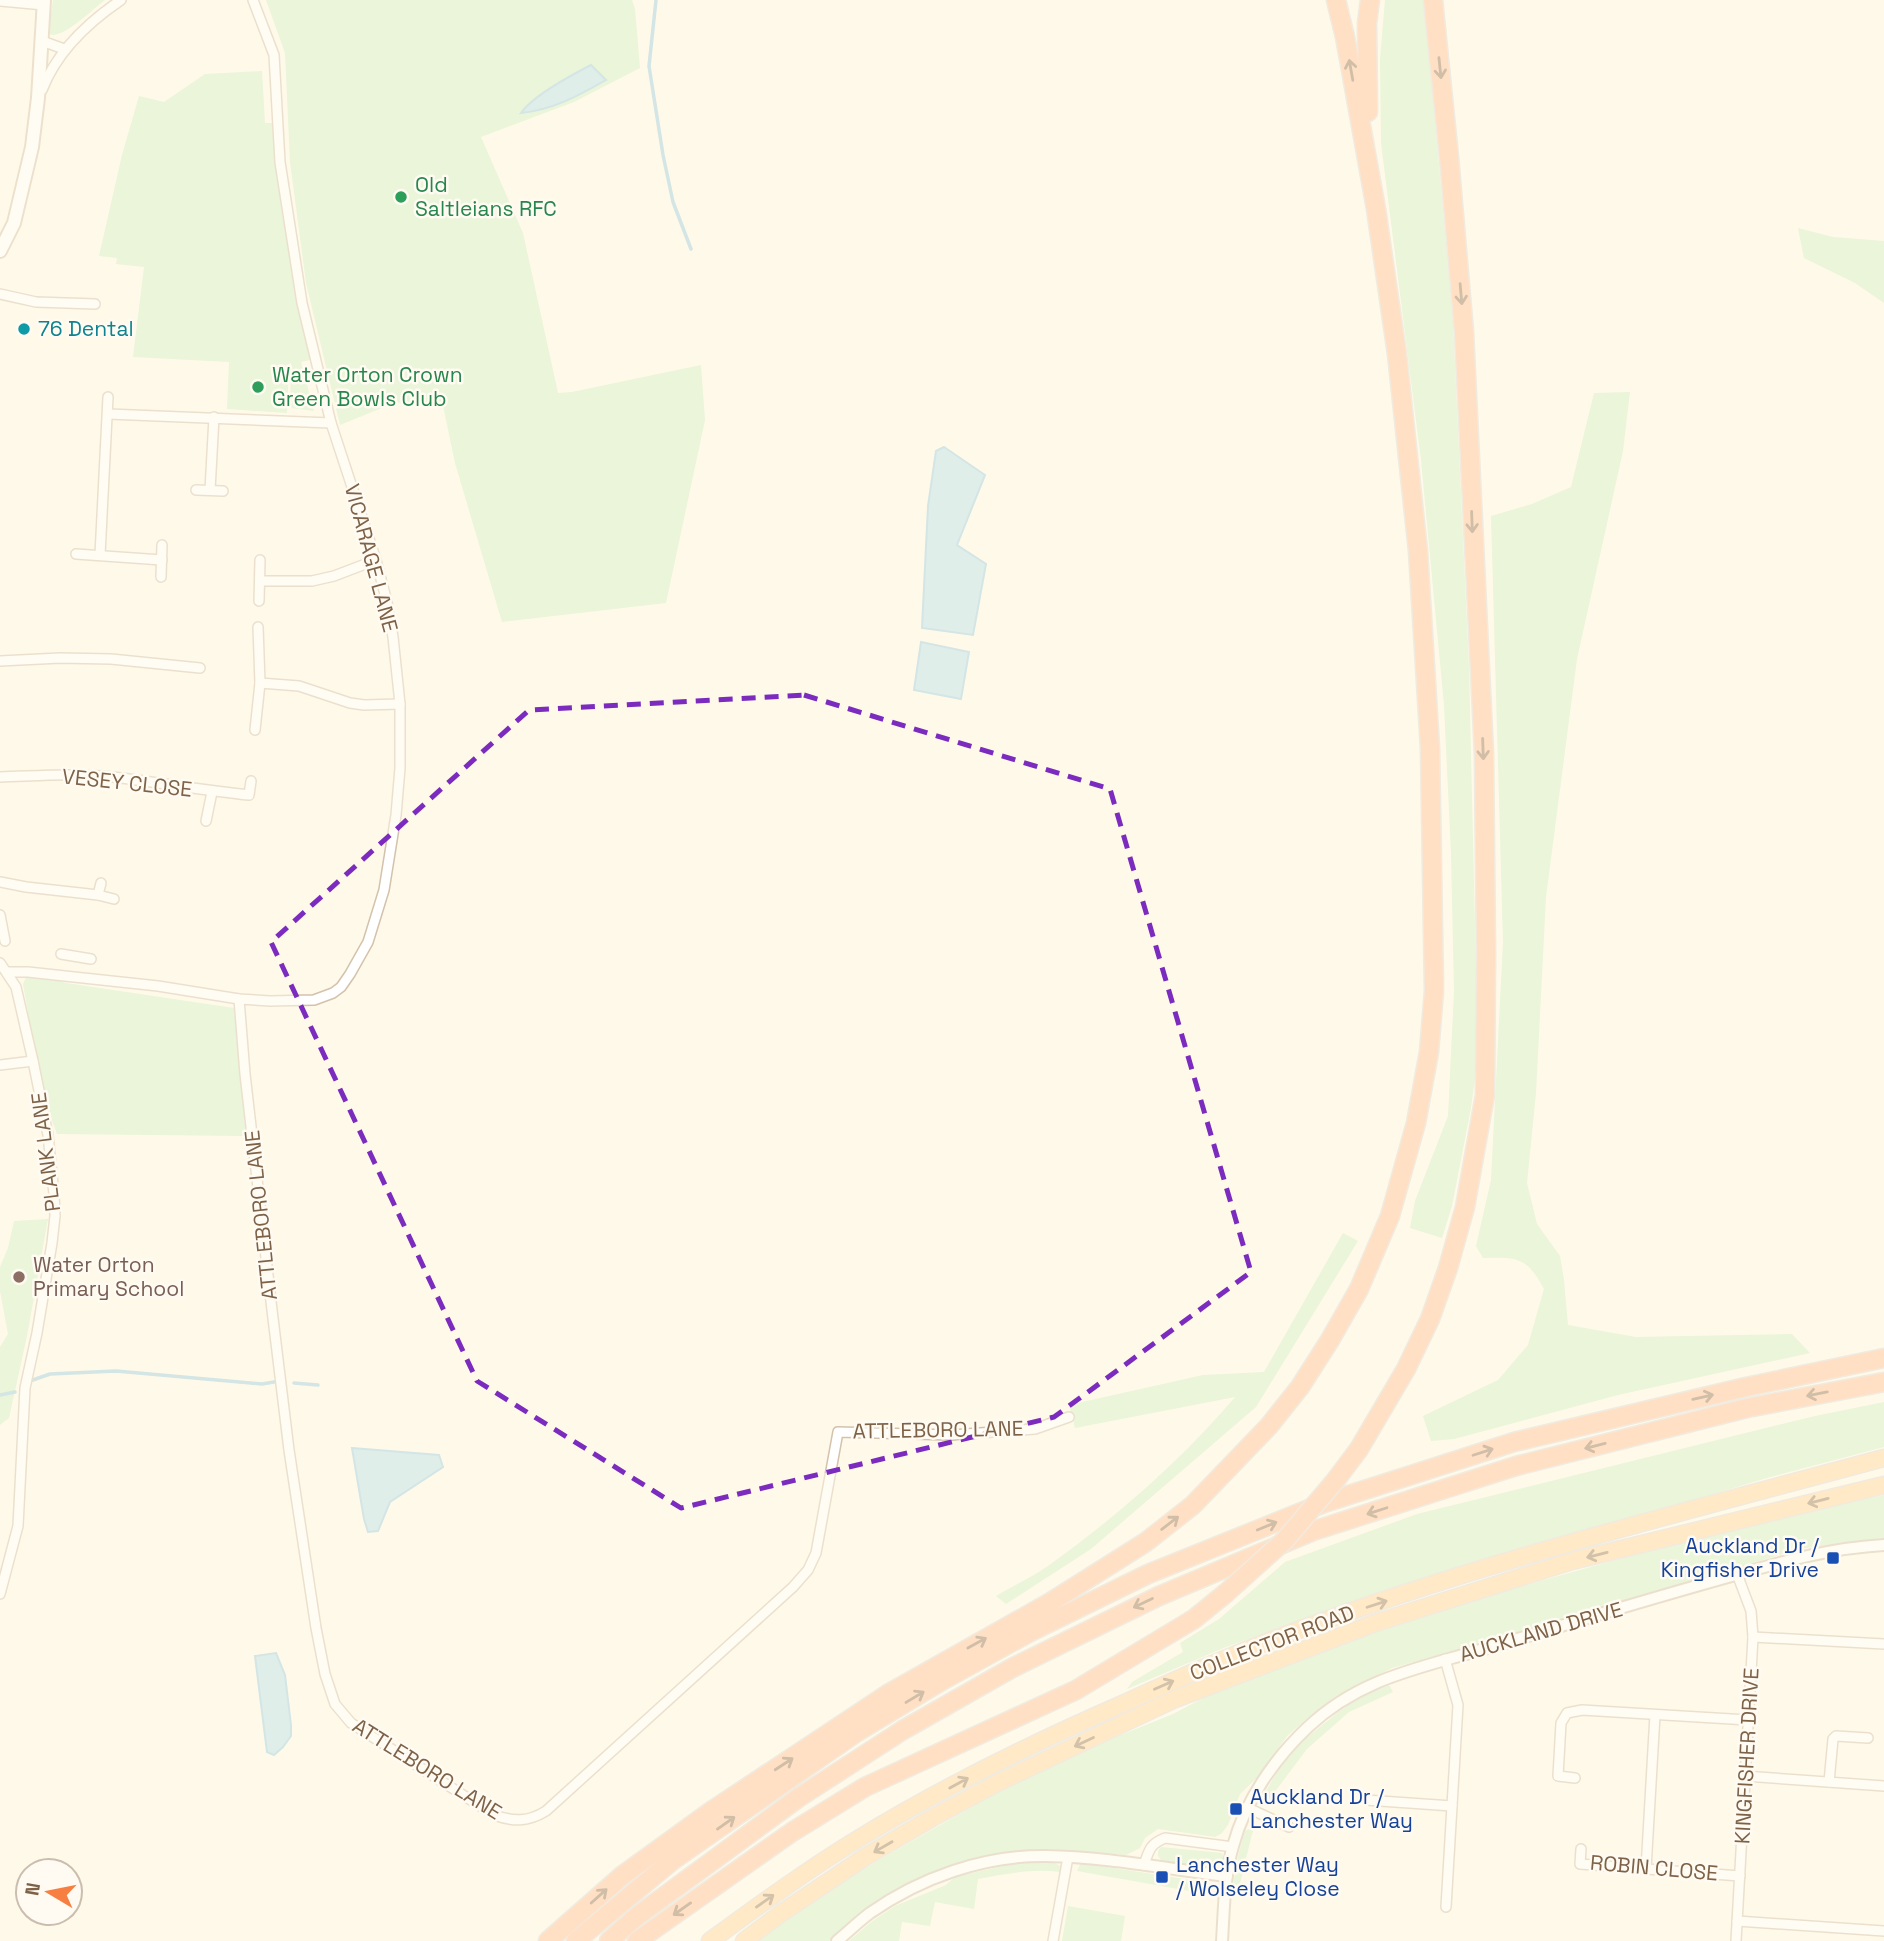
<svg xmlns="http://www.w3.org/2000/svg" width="1884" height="1941" viewBox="0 0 1884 1941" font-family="'Space Grotesk',sans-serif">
	<rect width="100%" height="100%" fill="#fff9e9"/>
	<g fill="#d1efc5">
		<path d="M 53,0 L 105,0 C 92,10 66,36 51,35 L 48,31 Z"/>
		<polygon points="266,0 632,0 635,9 640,68 574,102 481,137 523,233 558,393 572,392 701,365 705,420 666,603 502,622 455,463 442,401 394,403 340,425 306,283 290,162 285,53"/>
		<polygon points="1385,0 1423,0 1426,18 1453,323 1469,667 1477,1015 1476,1071 1471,1108 1452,1206 1442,1238 1410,1228 1415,1201 1448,1116 1454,991 1451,853 1444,705 1421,460 1381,143 1380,59"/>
		<polygon points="262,71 265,123 272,123 310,360 301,362 314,411 290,408 291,363 289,364 287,413 227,409 229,362 133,357 144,267 116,264 117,258 99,256 122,155 139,96 164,102 205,74"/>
		<polygon points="1798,228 1833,237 1884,241 1884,303 1855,283 1804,258"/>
		<path d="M 1630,392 L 1623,451 L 1577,659 L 1546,897 L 1536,1093 L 1527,1183 L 1537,1224 L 1560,1256 L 1564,1280 L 1568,1325 L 1636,1337 L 1792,1334 L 1810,1353 L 1618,1395 L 1454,1439 L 1431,1441 L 1423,1416 L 1498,1380 L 1528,1345 L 1544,1289 C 1527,1257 1518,1257 1483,1258 L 1476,1246 L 1491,1180 L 1503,942 L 1491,516 L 1532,504 L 1571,487 L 1594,393 Z"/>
		<path d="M 40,975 L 66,983 L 234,1008 L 246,1136 L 57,1134 C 39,1088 32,1033 23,984 L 26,977 Z"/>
		<polygon points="48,1219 27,1336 9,1418 0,1425 0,1347 8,1334 0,1291 0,1267 8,1248 14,1221"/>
		<path d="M 1343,1233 L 1358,1241 L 1256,1407 L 1091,1549 L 1006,1604 L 996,1596 C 1013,1586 1032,1577 1048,1566 C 1116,1517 1181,1461 1235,1397 L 1075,1428 L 1069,1405 L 1203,1375 L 1264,1372 Z"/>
		<polygon points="1884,1402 1884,1447 1767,1478 1353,1602 1226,1647 1127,1689 1132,1682 1183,1652 1180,1643 1219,1619 1285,1562 1417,1514 1815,1416"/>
		<polygon points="1884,1495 1884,1538 1799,1549 1552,1623 1392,1668 1335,1697 1312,1714 1287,1736 1260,1775 1240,1794 1228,1825 1222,1833 1215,1837 1158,1829 1145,1838 1140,1848 1126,1855 1046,1849 1015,1851 964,1862 930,1875 888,1896 859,1915 829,1941 759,1941 791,1914 877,1861 998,1792 1066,1757 1173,1714 1213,1693 1349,1641 1475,1599 1619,1559 1813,1510"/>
		<polygon points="1389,1685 1393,1692 1349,1712 1307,1749 1268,1801 1266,1791 1280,1767 1305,1739 1341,1710 1363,1695"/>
		<polygon points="1256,1825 1252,1834 1237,1896 1231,1895 1239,1852 1245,1831"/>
		<path d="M 1161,1847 L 1222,1853 L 1224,1859 C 1208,1874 1182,1864 1162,1861 L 1158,1856 L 1158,1851 Z"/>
		<path d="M 1016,1863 L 1054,1863 L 1061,1866 L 1060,1872 C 1033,1868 1005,1874 978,1879 L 974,1909 L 935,1902 L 930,1926 L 902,1922 L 899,1941 L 849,1941 L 871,1922 L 895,1906 L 946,1885 L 955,1877 Z"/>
		<polygon points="1081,1863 1211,1883 1212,1895 1077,1871"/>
		<polygon points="1068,1906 1125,1916 1121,1941 1062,1941"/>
	</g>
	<g fill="#badfec" stroke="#9fcddf" stroke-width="2">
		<path d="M 591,65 L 606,80 C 578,96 552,110 521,113 C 534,95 570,76 591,65 Z"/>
		<polygon points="944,447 985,475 957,545 986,564 973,635 922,628 928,506 936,451"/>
		<polygon points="921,642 969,652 961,699 914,690"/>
		<polygon points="352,1448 439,1455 443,1467 390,1502 378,1531 368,1532 364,1519"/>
		<polygon points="276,1653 285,1675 291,1725 291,1736 283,1747 274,1755 267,1752 255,1656"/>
	</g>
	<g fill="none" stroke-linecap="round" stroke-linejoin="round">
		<g stroke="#9fcddf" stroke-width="3.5">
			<polyline points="656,0 649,66 663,155 673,202 691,249"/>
			<polyline points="30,1381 50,1374 116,1371 262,1384 274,1382"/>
			<polyline points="294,1383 318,1385"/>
			<polyline points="0,1395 15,1392"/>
		</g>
		<g stroke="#d3c2ac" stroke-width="12">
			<g id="minor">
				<polyline points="0,1 44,5"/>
				<polyline points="42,41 64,49"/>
				<path d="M 42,90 C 57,51 87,23 121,0"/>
				<polyline points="0,294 36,302 95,304"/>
				<polyline points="108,414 331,423"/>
				<polyline points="196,490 223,491"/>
				<polyline points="210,490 214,417"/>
				<polyline points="76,554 162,560"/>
				<polyline points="100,555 108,397"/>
				<polyline points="161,577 162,545"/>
				<polyline points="260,581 312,581 334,576 376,560"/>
				<polyline points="259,601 260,560"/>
				<polyline points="0,661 60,658 111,659 200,668"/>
				<polyline points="260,683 299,686 350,703 364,705 400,704"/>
				<polyline points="255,730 260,683 258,627"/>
				<path d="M 0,777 C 34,776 69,773 103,776 C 152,781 201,790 249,795 L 251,781"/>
				<polyline points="206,821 212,792"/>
				<polyline points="0,882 26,887 98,895"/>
				<polyline points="101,883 98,895 114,899"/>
				<polyline points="0,915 5,941"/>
				<polyline points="61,954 91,959"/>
				<polyline points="0,963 16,987 33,1061 48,1135 54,1194 55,1216 52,1243 37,1333 25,1388 18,1526 0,1594"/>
				<polyline points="7,972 28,972 74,977 158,986 239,999 270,1001 314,1000 333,993 341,987 350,974 368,942 384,890 396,815 400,768 400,704 393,637 387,602 376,560 331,423 302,303 280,162 274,55 253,0"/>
				<path d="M 239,999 L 245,1074 L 272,1310 L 289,1450 L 316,1628 L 325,1674 L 335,1704 L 351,1723 L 494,1815 C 514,1822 528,1822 546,1811 L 793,1587 L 808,1570 L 816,1553 L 838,1432 L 952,1435 L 1035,1429 L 1069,1417"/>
				<polyline points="0,1065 33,1061"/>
				<polyline points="1753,1637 1884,1644"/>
				<polyline points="1445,1659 1458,1705 1446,1907"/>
				<polyline points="1744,1776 1884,1786"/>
				<polyline points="1575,1778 1558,1776 1561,1723 1567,1713 1582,1710 1748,1720"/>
				<polyline points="1829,1782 1833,1739 1836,1736 1868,1738"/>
				<polyline points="1366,1800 1452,1806"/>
				<polyline points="1248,1808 1289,1827"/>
				<polyline points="1581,1849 1580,1864 1740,1876"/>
				<path d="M 1144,1865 C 1149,1850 1150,1844 1165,1838 L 1233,1847"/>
				<polyline points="1646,1869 1655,1715"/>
				<polyline points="1737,1921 1884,1931"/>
				<polyline points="1053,1941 1068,1857"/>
				<polyline points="1736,1941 1753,1637 1751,1611 1737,1574"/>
			</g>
		</g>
		<g stroke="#d3c2ac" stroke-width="14">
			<g id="tertiary">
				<path d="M 837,1941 C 848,1932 858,1922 870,1913 C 920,1878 984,1855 1046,1856 C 1107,1857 1167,1869 1227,1876"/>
				<path d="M 1222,1941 C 1224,1910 1224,1877 1233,1846 C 1245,1801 1274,1759 1308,1727 C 1359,1679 1416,1669 1480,1650 C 1519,1639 1558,1627 1597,1615 C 1644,1601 1692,1587 1739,1574 C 1789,1560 1832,1548 1884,1545"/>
			</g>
		</g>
		<g stroke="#d7c3aa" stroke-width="16">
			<polyline id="secondary" points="0,251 14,223 32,147 38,98 44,0"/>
		</g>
		<g stroke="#e0d9d3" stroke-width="19">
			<g id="trunk">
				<path d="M 710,1941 C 758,1906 807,1870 858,1839 C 943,1787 1035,1742 1127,1702 C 1175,1680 1225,1658 1275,1639 C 1472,1564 1680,1513 1884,1458"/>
				<polyline points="744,1941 780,1914 865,1857 932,1818 997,1783 1175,1699 1375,1623 1572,1561 1884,1485"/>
			</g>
		</g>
		<g stroke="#e0d9d3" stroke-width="21">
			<g id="motorway">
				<polyline points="1368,112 1367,23 1370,0"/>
				<polyline points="1359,1449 1406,1369 1430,1319 1448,1268 1465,1207 1485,1095 1486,953 1484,754 1464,332 1449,157 1433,0"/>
				<polyline points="548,1941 623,1875 710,1812 888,1694 1051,1602 1146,1542 1193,1505 1269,1426 1300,1387 1330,1340 1359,1289 1390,1216 1416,1123 1429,1052 1434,991 1430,748 1418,551 1397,354 1376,209 1345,37 1336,0"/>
				<polyline points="576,1941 673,1860 857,1732 943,1680 1030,1632 1148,1574 1324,1503 1514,1442 1746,1387 1884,1358"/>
				<polyline points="609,1941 636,1917 798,1798 903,1730 1012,1668 1159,1596 1313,1531 1516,1466 1747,1408 1884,1382"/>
				<polyline points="637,1941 792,1832 865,1787 1076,1690 1194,1619 1226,1593"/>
			</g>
		</g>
		<use href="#minor" stroke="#fff" stroke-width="9"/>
		<use href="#tertiary" stroke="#fff" stroke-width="10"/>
		<use href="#secondary" stroke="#fff" stroke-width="12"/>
		<use href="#trunk" stroke="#ffd49d" stroke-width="16"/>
		<use href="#motorway" stroke="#ffc09a" stroke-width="18"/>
		<g stroke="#e0d9d3" stroke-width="21" stroke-linecap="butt">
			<polyline id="motorway-bridge" points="1226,1593 1285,1540 1335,1481 1359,1449"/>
		</g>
		<use href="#motorway-bridge" stroke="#ffc09a" stroke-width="18"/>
	</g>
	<defs><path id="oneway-shaft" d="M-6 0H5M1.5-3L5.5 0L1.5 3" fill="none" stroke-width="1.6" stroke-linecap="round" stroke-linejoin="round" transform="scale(1.75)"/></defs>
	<g stroke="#987558">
		<use href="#oneway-shaft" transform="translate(1440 68) rotate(84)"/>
		<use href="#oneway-shaft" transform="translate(1351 70) rotate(-100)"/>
		<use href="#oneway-shaft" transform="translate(1461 294) rotate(85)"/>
		<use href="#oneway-shaft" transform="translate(1472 522) rotate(88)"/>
		<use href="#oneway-shaft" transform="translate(1483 749) rotate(88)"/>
		<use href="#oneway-shaft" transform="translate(1817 1394) rotate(169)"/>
		<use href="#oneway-shaft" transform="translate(1703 1397) rotate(-13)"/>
		<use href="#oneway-shaft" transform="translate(1595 1446) rotate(166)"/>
		<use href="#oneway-shaft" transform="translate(1483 1452) rotate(-18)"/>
		<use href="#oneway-shaft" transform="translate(1377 1511) rotate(162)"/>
		<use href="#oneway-shaft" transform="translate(1170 1523) rotate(-38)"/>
		<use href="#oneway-shaft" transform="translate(1267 1526) rotate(-22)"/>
		<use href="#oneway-shaft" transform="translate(1143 1603) rotate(154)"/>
		<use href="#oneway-shaft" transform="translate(977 1643) rotate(-29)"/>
		<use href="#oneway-shaft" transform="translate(915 1697) rotate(-31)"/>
		<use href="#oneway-shaft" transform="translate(784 1764) rotate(-33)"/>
		<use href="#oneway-shaft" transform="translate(726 1823) rotate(-35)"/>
		<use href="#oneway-shaft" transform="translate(599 1896) rotate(-42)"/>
		<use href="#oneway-shaft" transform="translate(682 1909) rotate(145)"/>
	</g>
	<g stroke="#9e7e5d">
		<use href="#oneway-shaft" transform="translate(1818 1501) rotate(166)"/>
		<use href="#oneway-shaft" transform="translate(1597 1555) rotate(166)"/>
		<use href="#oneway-shaft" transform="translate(1377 1604) rotate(-18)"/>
		<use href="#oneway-shaft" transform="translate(1164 1685) rotate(-24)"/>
		<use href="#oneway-shaft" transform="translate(1084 1742) rotate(155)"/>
		<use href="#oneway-shaft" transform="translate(959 1783) rotate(-29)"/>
		<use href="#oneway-shaft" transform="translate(883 1847) rotate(150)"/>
		<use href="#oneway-shaft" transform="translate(765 1901) rotate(-35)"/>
	</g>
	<path d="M0 0H1884V1941H0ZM 804,695 L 1110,789 L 1251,1272 L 1054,1417 L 681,1508 L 477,1381 L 271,942 L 529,710 Z" fill="#fff9e9" fill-opacity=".55" fill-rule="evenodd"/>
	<path fill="none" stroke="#7b2cbf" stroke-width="5" stroke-dasharray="14 9" stroke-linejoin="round" d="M 804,695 L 1110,789 L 1251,1272 L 1054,1417 L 681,1508 L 477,1381 L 271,942 L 529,710 Z"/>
	<g fill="#2e9e5b" stroke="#fffbf2" stroke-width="2.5">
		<circle cx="401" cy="197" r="7"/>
		<circle cx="258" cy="387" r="7"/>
	</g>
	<circle fill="#0f9aa8" stroke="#fffbf2" stroke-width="2.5" cx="24" cy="329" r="7"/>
	<circle fill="#8d6e63" stroke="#fffbf2" stroke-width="2.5" cx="19" cy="1277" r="7"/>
	<g fill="#1a4fb4" stroke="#fffbf2" stroke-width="2.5">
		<rect x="1826" y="1551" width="14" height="14" rx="3.5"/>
		<rect x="1229" y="1802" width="14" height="14" rx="3.5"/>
		<rect x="1155" y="1870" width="14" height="14" rx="3.5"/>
	</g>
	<g text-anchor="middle" stroke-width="5" stroke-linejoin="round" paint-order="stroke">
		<g font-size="21" fill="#27864d" stroke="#fffbf2" text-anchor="start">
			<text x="415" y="192">Old<tspan x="415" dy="24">Saltleians RFC</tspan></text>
			<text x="272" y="382">Water Orton Crown<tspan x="272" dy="24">Green Bowls Club</tspan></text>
		</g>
		<g font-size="21" fill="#0d838f" stroke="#fffbf2" text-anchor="start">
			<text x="38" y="336">76 Dental</text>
		</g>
		<g font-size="21" fill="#7e6248" stroke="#fffbf2">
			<text transform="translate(371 558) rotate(75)" y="7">VICARAGE LANE</text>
			<text transform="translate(127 783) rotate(6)" y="7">VESEY CLOSE</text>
			<text transform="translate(46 1152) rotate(-97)" y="7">PLANK LANE</text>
			<text transform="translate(261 1215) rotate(-96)" y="7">ATTLEBORO LANE</text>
			<text transform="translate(938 1430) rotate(-1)" y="7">ATTLEBORO LANE</text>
			<text transform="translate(1541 1632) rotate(-16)" y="7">AUCKLAND DRIVE</text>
			<text transform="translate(1272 1643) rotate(-21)" y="7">COLLECTOR ROAD</text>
			<text transform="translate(1747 1756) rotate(-87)" y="7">KINGFISHER DRIVE</text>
			<text transform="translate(427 1769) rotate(32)" y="7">ATTLEBORO LANE</text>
			<text transform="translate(1654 1868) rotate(5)" y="7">ROBIN CLOSE</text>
		</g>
		<g font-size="21" fill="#785e54" stroke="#fffbf2" text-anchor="start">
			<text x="33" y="1272">Water Orton<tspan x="33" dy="24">Primary School</tspan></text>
		</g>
		<g font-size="21" fill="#164399" stroke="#fffbf2" text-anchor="start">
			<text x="1819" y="1553" text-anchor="end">Auckland Dr /<tspan x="1819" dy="24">Kingfisher Drive</tspan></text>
			<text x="1250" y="1804">Auckland Dr /<tspan x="1250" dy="24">Lanchester Way</tspan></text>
			<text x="1176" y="1872">Lanchester Way<tspan x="1176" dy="24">/ Wolseley Close</tspan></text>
		</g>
	</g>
	<g transform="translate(49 1892) rotate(280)"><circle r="33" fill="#fffbf2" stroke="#cbbeae" stroke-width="2"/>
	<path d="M0-5L12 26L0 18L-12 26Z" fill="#f67f41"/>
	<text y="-10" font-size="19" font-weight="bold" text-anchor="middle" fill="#7e6248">N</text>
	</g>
</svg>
